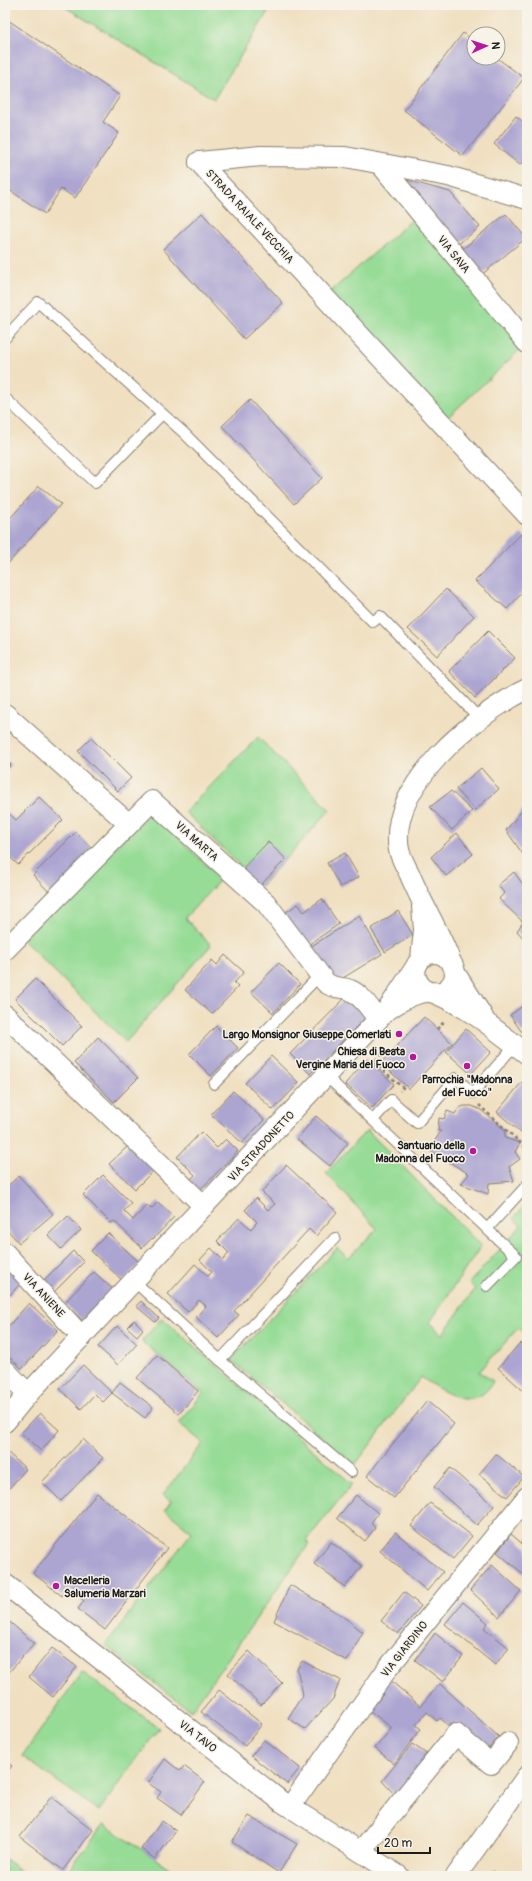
<svg xmlns="http://www.w3.org/2000/svg" width="532" height="1881" viewBox="0 0 532 1881" font-family="Pangolin,sans-serif">
	<rect width="100%" height="100%" fill="#f7f3e8"/>
	<filter id="ink" filterUnits="userSpaceOnUse"><feTurbulence type="fractalNoise" baseFrequency=".025" numOctaves="2"/><feDisplacementMap in="SourceGraphic" scale="8" xChannelSelector="R" yChannelSelector="G"/><feConvolveMatrix kernelMatrix="1 2 1 2 8 2 1 2 1" color-interpolation-filters="sRGB"/></filter>
	<filter id="wash" filterUnits="userSpaceOnUse"><feTurbulence type="fractalNoise" baseFrequency=".012" numOctaves="4" result="noise"/><feDisplacementMap in="SourceGraphic" scale="16" xChannelSelector="R" yChannelSelector="G"/><feGaussianBlur stdDeviation="0.9" result="paint"/><feColorMatrix in="noise" values="0 0 0 0 0 0 0 0 0 0 0 0 0 0 0 0 0 1.4 0 .05"/><feComposite in="paint" operator="in"/></filter>
	<g filter="url(#wash)">
		<rect width="100%" height="100%" fill="#f0e0c1"/>
		<g fill="#96dc96" stroke="#597c59">
			<polygon points="62,5 272,5 214,99"/>
			<polygon points="415,217 523,347 447,418 328,294"/>
			<polygon points="258,737 330,810 261,886 185,812"/>
			<polygon points="151,812 221,879 185,918 211,945 126,1042 23,940"/>
			<path d="M 367,1130 L 481,1246 L 430,1322 L 442,1335 L 475,1289 L 469,1283 L 521,1226 L 514,1218 L 527,1203 L 527,1335 L 518,1328 L 479,1372 L 493,1381 C 477,1414 442,1392 421,1377 L 355,1465 L 231,1360 L 337,1248 L 348,1258 L 377,1229 L 326,1173 Z"/>
			<polygon points="162,1318 352,1484 306,1541 309,1544 191,1711 105,1645 192,1532 165,1510 171,1501 163,1495 203,1443 179,1423 203,1393 142,1341"/>
			<polygon points="82,1672 159,1728 99,1811 22,1756"/>
			<polygon points="104,1824 181,1876 64,1876"/>
			<polygon points="5,1859 27,1876 5,1876"/>
		</g>
		<g id="blocks">
			<g fill="#aca5d2">
				<polygon points="5,18 120,96 103,122 119,133 75,198 61,189 45,214 5,187"/>
				<polygon points="463,33 474,41 474,58 497,58 524,78 463,156 404,110"/>
				<polygon points="516,116 527,125 527,156 520,165 494,144"/>
				<polygon points="406,180 450,192 480,227 456,246"/>
				<polygon points="202,213 283,303 244,339 163,249"/>
				<polygon points="506,214 526,238 480,276 460,251"/>
				<polygon points="250,400 322,478 294,504 222,426"/>
				<polygon points="39,486 61,504 5,567 5,524"/>
				<polygon points="521,534 527,539 527,588 507,609 475,581"/>
				<polygon points="446,589 474,616 437,656 408,629"/>
				<polygon points="488,631 515,658 475,698 449,671"/>
				<polygon points="91,738 131,778 118,791 78,751"/>
				<polygon points="5,759 11,765 5,771"/>
				<polygon points="481,768 499,789 475,810 456,789"/>
				<polygon points="451,791 472,811 452,830 430,807"/>
				<polygon points="39,797 63,820 18,865 5,852 5,810 16,820"/>
				<polygon points="525,807 527,810 527,860 506,830"/>
				<polygon points="76,832 96,853 52,895 33,875"/>
				<polygon points="457,833 473,854 446,876 431,857"/>
				<polygon points="268,842 286,859 257,889 240,871"/>
				<polygon points="345,853 359,877 340,887 327,863"/>
				<polygon points="514,872 527,890 527,940 526,941 517,931 523,922 499,899 504,893 498,885"/>
				<polygon points="322,899 339,924 305,947 283,914 298,904 304,912"/>
				<polygon points="398,911 413,935 385,952 371,929"/>
				<polygon points="359,916 382,954 333,984 310,947"/>
				<polygon points="225,955 244,972 234,983 238,987 212,1014 185,990 212,960 217,965"/>
				<polygon points="279,963 300,984 273,1013 251,992"/>
				<polygon points="35,979 82,1026 62,1046 15,999"/>
				<polygon points="346,997 366,1017 310,1074 290,1054"/>
				<polygon points="527,1003 527,1033 521,1031 510,1015"/>
				<polygon points="424,1017 452,1043 409,1089 381,1063"/>
				<polygon points="216,1026 238,1048 211,1076 189,1054"/>
				<polygon points="466,1029 491,1052 471,1074 446,1052"/>
				<polygon points="98,1037 138,1078 114,1102 74,1063"/>
				<polygon points="271,1056 299,1083 273,1110 245,1083"/>
				<polygon points="367,1059 394,1084 372,1108 345,1084"/>
				<polygon points="522,1082 527,1086 527,1138 497,1112"/>
				<polygon points="233,1091 264,1120 242,1143 211,1114"/>
				<polygon points="464,1106 472,1106 481,1110 505,1130 505,1138 520,1143 515,1152 520,1159 509,1167 514,1181 489,1183 488,1194 461,1184 469,1174 429,1150 441,1131 438,1131 439,1118 444,1119 447,1111 455,1114 459,1108"/>
				<polygon points="316,1116 348,1143 330,1166 297,1139"/>
				<polygon points="201,1132 217,1148 226,1139 238,1151 199,1191 189,1181 195,1175 177,1157"/>
				<polygon points="129,1145 154,1170 135,1189 109,1164"/>
				<polygon points="286,1165 337,1212 316,1236 309,1229 234,1311 239,1315 218,1338 196,1317 206,1306 199,1300 188,1312 168,1294 195,1264 208,1276 212,1272 200,1260 211,1248 223,1260 229,1253 217,1241 239,1218 251,1229 257,1222 245,1210 256,1198 268,1210 275,1204 262,1192"/>
				<polygon points="103,1175 131,1203 124,1211 133,1220 147,1205 151,1209 158,1202 174,1217 153,1239 152,1238 142,1248 114,1221 111,1223 83,1195"/>
				<polygon points="19,1176 53,1214 19,1243 5,1227 5,1188"/>
				<polygon points="68,1216 81,1230 61,1249 48,1235"/>
				<polygon points="108,1233 140,1263 123,1281 91,1251"/>
				<polygon points="73,1251 84,1262 54,1292 43,1281"/>
				<polygon points="7,1267 22,1282 8,1297 5,1294 5,1268"/>
				<polygon points="94,1272 115,1291 85,1323 64,1303"/>
				<polygon points="141,1301 159,1318 155,1322 136,1306"/>
				<polygon points="29,1303 58,1330 22,1369 5,1353 5,1330"/>
				<polygon points="134,1320 143,1329 137,1336 127,1327"/>
				<polygon points="117,1326 137,1344 118,1365 98,1347"/>
				<polygon points="520,1343 527,1349 527,1394 498,1368"/>
				<polygon points="157,1355 198,1391 179,1414 137,1378"/>
				<polygon points="83,1365 112,1393 103,1402 95,1394 81,1409 60,1389"/>
				<polygon points="120,1382 153,1407 145,1418 112,1393"/>
				<polygon points="427,1401 454,1424 394,1498 367,1476"/>
				<polygon points="40,1413 59,1430 41,1451 21,1433"/>
				<polygon points="83,1439 103,1458 61,1501 42,1482"/>
				<polygon points="7,1452 26,1469 5,1493 5,1454"/>
				<polygon points="496,1454 524,1477 507,1497 479,1474"/>
				<polygon points="450,1468 494,1506 477,1525 434,1487"/>
				<polygon points="97,1493 167,1548 105,1630 78,1609 84,1601 68,1588 62,1596 33,1573"/>
				<polygon points="356,1495 378,1513 371,1523 375,1528 365,1541 337,1518"/>
				<polygon points="430,1503 472,1536 453,1559 411,1526"/>
				<polygon points="395,1532 443,1572 427,1591 380,1551"/>
				<polygon points="511,1534 527,1548 527,1577 497,1552"/>
				<polygon points="331,1542 362,1566 345,1587 314,1564"/>
				<polygon points="492,1565 521,1591 499,1617 470,1590"/>
				<polygon points="290,1585 341,1615 363,1632 347,1661 274,1621"/>
				<polygon points="404,1592 421,1606 398,1634 381,1621"/>
				<polygon points="463,1602 488,1623 484,1628 509,1648 495,1665 445,1624"/>
				<polygon points="5,1618 34,1643 5,1677"/>
				<polygon points="435,1633 463,1656 443,1682 415,1660"/>
				<polygon points="52,1648 77,1667 53,1697 29,1677"/>
				<polygon points="249,1651 282,1683 261,1705 228,1674"/>
				<polygon points="302,1661 340,1680 333,1699 305,1729 288,1718 303,1694 297,1669"/>
				<polygon points="390,1680 420,1706 440,1684 499,1737 487,1750 457,1723 452,1729 440,1718 437,1721 427,1712 416,1725 421,1729 394,1764 375,1748 392,1728 370,1711 384,1693 381,1691"/>
				<polygon points="219,1690 262,1724 245,1746 201,1712"/>
				<polygon points="264,1740 300,1768 287,1784 251,1756"/>
				<polygon points="412,1744 431,1757 397,1797 382,1781"/>
				<polygon points="165,1759 180,1771 184,1766 205,1782 181,1815 157,1798 161,1792 148,1783"/>
				<polygon points="5,1760 12,1766 5,1775"/>
				<polygon points="51,1797 93,1830 63,1870 20,1837"/>
				<polygon points="249,1816 297,1844 279,1873 232,1842"/>
				<polygon points="162,1821 176,1831 155,1859 141,1849"/>
				<polygon points="493,1871 502,1876 490,1876"/>
			</g>
		</g>
	</g>
	<g filter="url(#ink)">
		<use href="#blocks" fill-opacity="0" stroke="#867e6e" stroke-width="1"/>
		<g fill="none" stroke-linecap="round" stroke-linejoin="round">
			<g stroke="#867e6e" stroke-width="12">
				<g id="lane">
					<polyline points="5,338 38,302 184,433 373,622 380,616 480,719"/>
					<polyline points="5,398 95,483 162,414"/>
					<polyline points="326,1076 487,1229 527,1185"/>
					<polyline points="214,1084 319,976"/>
					<polyline points="373,1120 391,1100 417,1123 456,1078 473,1093 515,1045"/>
					<polyline points="487,1229 516,1256 487,1286"/>
					<polyline points="134,1281 220,1360 351,1472"/>
					<polyline points="220,1360 335,1238"/>
				</g>
			</g>
			<g stroke="#867e6e" stroke-width="22">
				<g id="street">
					<polyline points="199,162 527,515"/>
					<polyline points="199,162 261,156 345,157 448,176 527,199"/>
					<polyline points="381,165 527,343"/>
					<polyline points="5,714 129,824"/>
					<path d="M 5,950 L 152,801 L 266,903 L 326,983 C 337,990 341,986 350,990 C 362,995 370,1009 378,1019"/>
					<polyline points="421,959 424,930 422,907"/>
					<path d="M 450,960 C 439,931 422,904 410,875 C 407,868 401,859 399,850 C 387,786 476,714 527,689"/>
					<polyline points="455,973 483,1017"/>
					<path d="M 434,993 C 469,1007 497,1031 527,1054"/>
					<path d="M 389,1009 C 399,1002 415,992 428,992 C 436,992 441,994 448,988 C 468,971 440,940 421,959 C 410,970 416,985 428,992"/>
					<polyline points="5,1015 204,1206"/>
					<polyline points="5,1253 82,1337"/>
					<polyline points="5,1370 28,1394"/>
					<polyline points="5,1422 28,1394 387,1010 417,965"/>
					<polyline points="5,1584 282,1802 399,1876"/>
					<polyline points="290,1807 388,1668 527,1497"/>
					<polyline points="361,1851 456,1734 491,1764 508,1743"/>
					<polyline points="456,1876 527,1776"/>
				</g>
			</g>
			<g stroke="#867e6e" stroke-width="2.5" stroke-dasharray="3 3" stroke-linecap="butt">
				<polyline points="437,1029 445,1021"/>
				<polyline points="382,1054 374,1062 403,1088 400,1091"/>
				<polyline points="479,1105 527,1149"/>
			</g>
			<use href="#lane" stroke="#fff" stroke-width="10"/>
			<use href="#street" stroke="#fff" stroke-width="20"/>
		</g>
	</g>
	<g fill="#b5179e" stroke="#f7f3e8" stroke-width="1.5">
		<circle cx="399" cy="1034" r="4"/>
		<circle cx="413" cy="1057" r="4"/>
		<circle cx="467" cy="1066" r="4"/>
		<circle cx="473" cy="1151" r="4"/>
		<circle cx="56" cy="1586" r="4"/>
	</g>
	<g text-anchor="middle" stroke-width="3" stroke-linejoin="round" paint-order="stroke">
		<g font-size="11" fill="#1c1c1c" stroke="#f7f3e8">
			<text transform="translate(250 216) rotate(47)" y="4">STRADA RAIALE VECCHIA</text>
			<text transform="translate(454 254) rotate(51)" y="4">VIA SAVA</text>
			<text transform="translate(197 841) rotate(42)" y="4">VIA MARTA</text>
			<text transform="translate(261 1146) rotate(-47)" y="4">VIA STRADONETTO</text>
			<text transform="translate(44 1295) rotate(47)" y="4">VIA ANIENE</text>
			<text transform="translate(404 1649) rotate(-52)" y="4">VIA GIARDINO</text>
			<text transform="translate(198 1736) rotate(38)" y="4">VIA TAVO</text>
		</g>
		<g font-size="11" font-weight="bold" fill="#1c1c1c" stroke="#f7f3e8" text-anchor="end">
			<text x="391" y="1038">Largo Monsignor Giuseppe Comerlati</text>
			<text x="405" y="1055">Chiesa di Beata<tspan x="405" dy="13">Vergine Maria del Fuoco</tspan></text>
			<text x="467" y="1083" text-anchor="middle">Parrochia "Madonna<tspan x="467" dy="13">del Fuoco"</tspan></text>
			<text x="465" y="1149">Santuario della<tspan x="465" dy="13">Madonna del Fuoco</tspan></text>
			<text x="64" y="1584" text-anchor="start">Macelleria<tspan x="64" dy="13">Salumeria Marzari</tspan></text>
		</g>
	</g>
	<rect width="532" height="1881" fill="none" stroke="#f7f3e8" stroke-width="20"/>
	<g transform="translate(486 46) rotate(87)"><circle r="19" fill="#f7f3e8" stroke="#9f9d96"/>
	<path d="M0-3L7 15L0 10L-7 15Z" fill="#b5179e"/>
	<text y="-6" font-size="11" font-weight="bold" text-anchor="middle" fill="#1c1c1c">N</text>
	</g>
	<path d="M378 1847v6h52v-6" fill="none" stroke="#1c1c1c" stroke-width="2"/>
	<text x="384" y="1847" font-size="12" fill="#1c1c1c" stroke="#f7f3e8" stroke-width="3" paint-order="stroke">20 m</text>
</svg>
